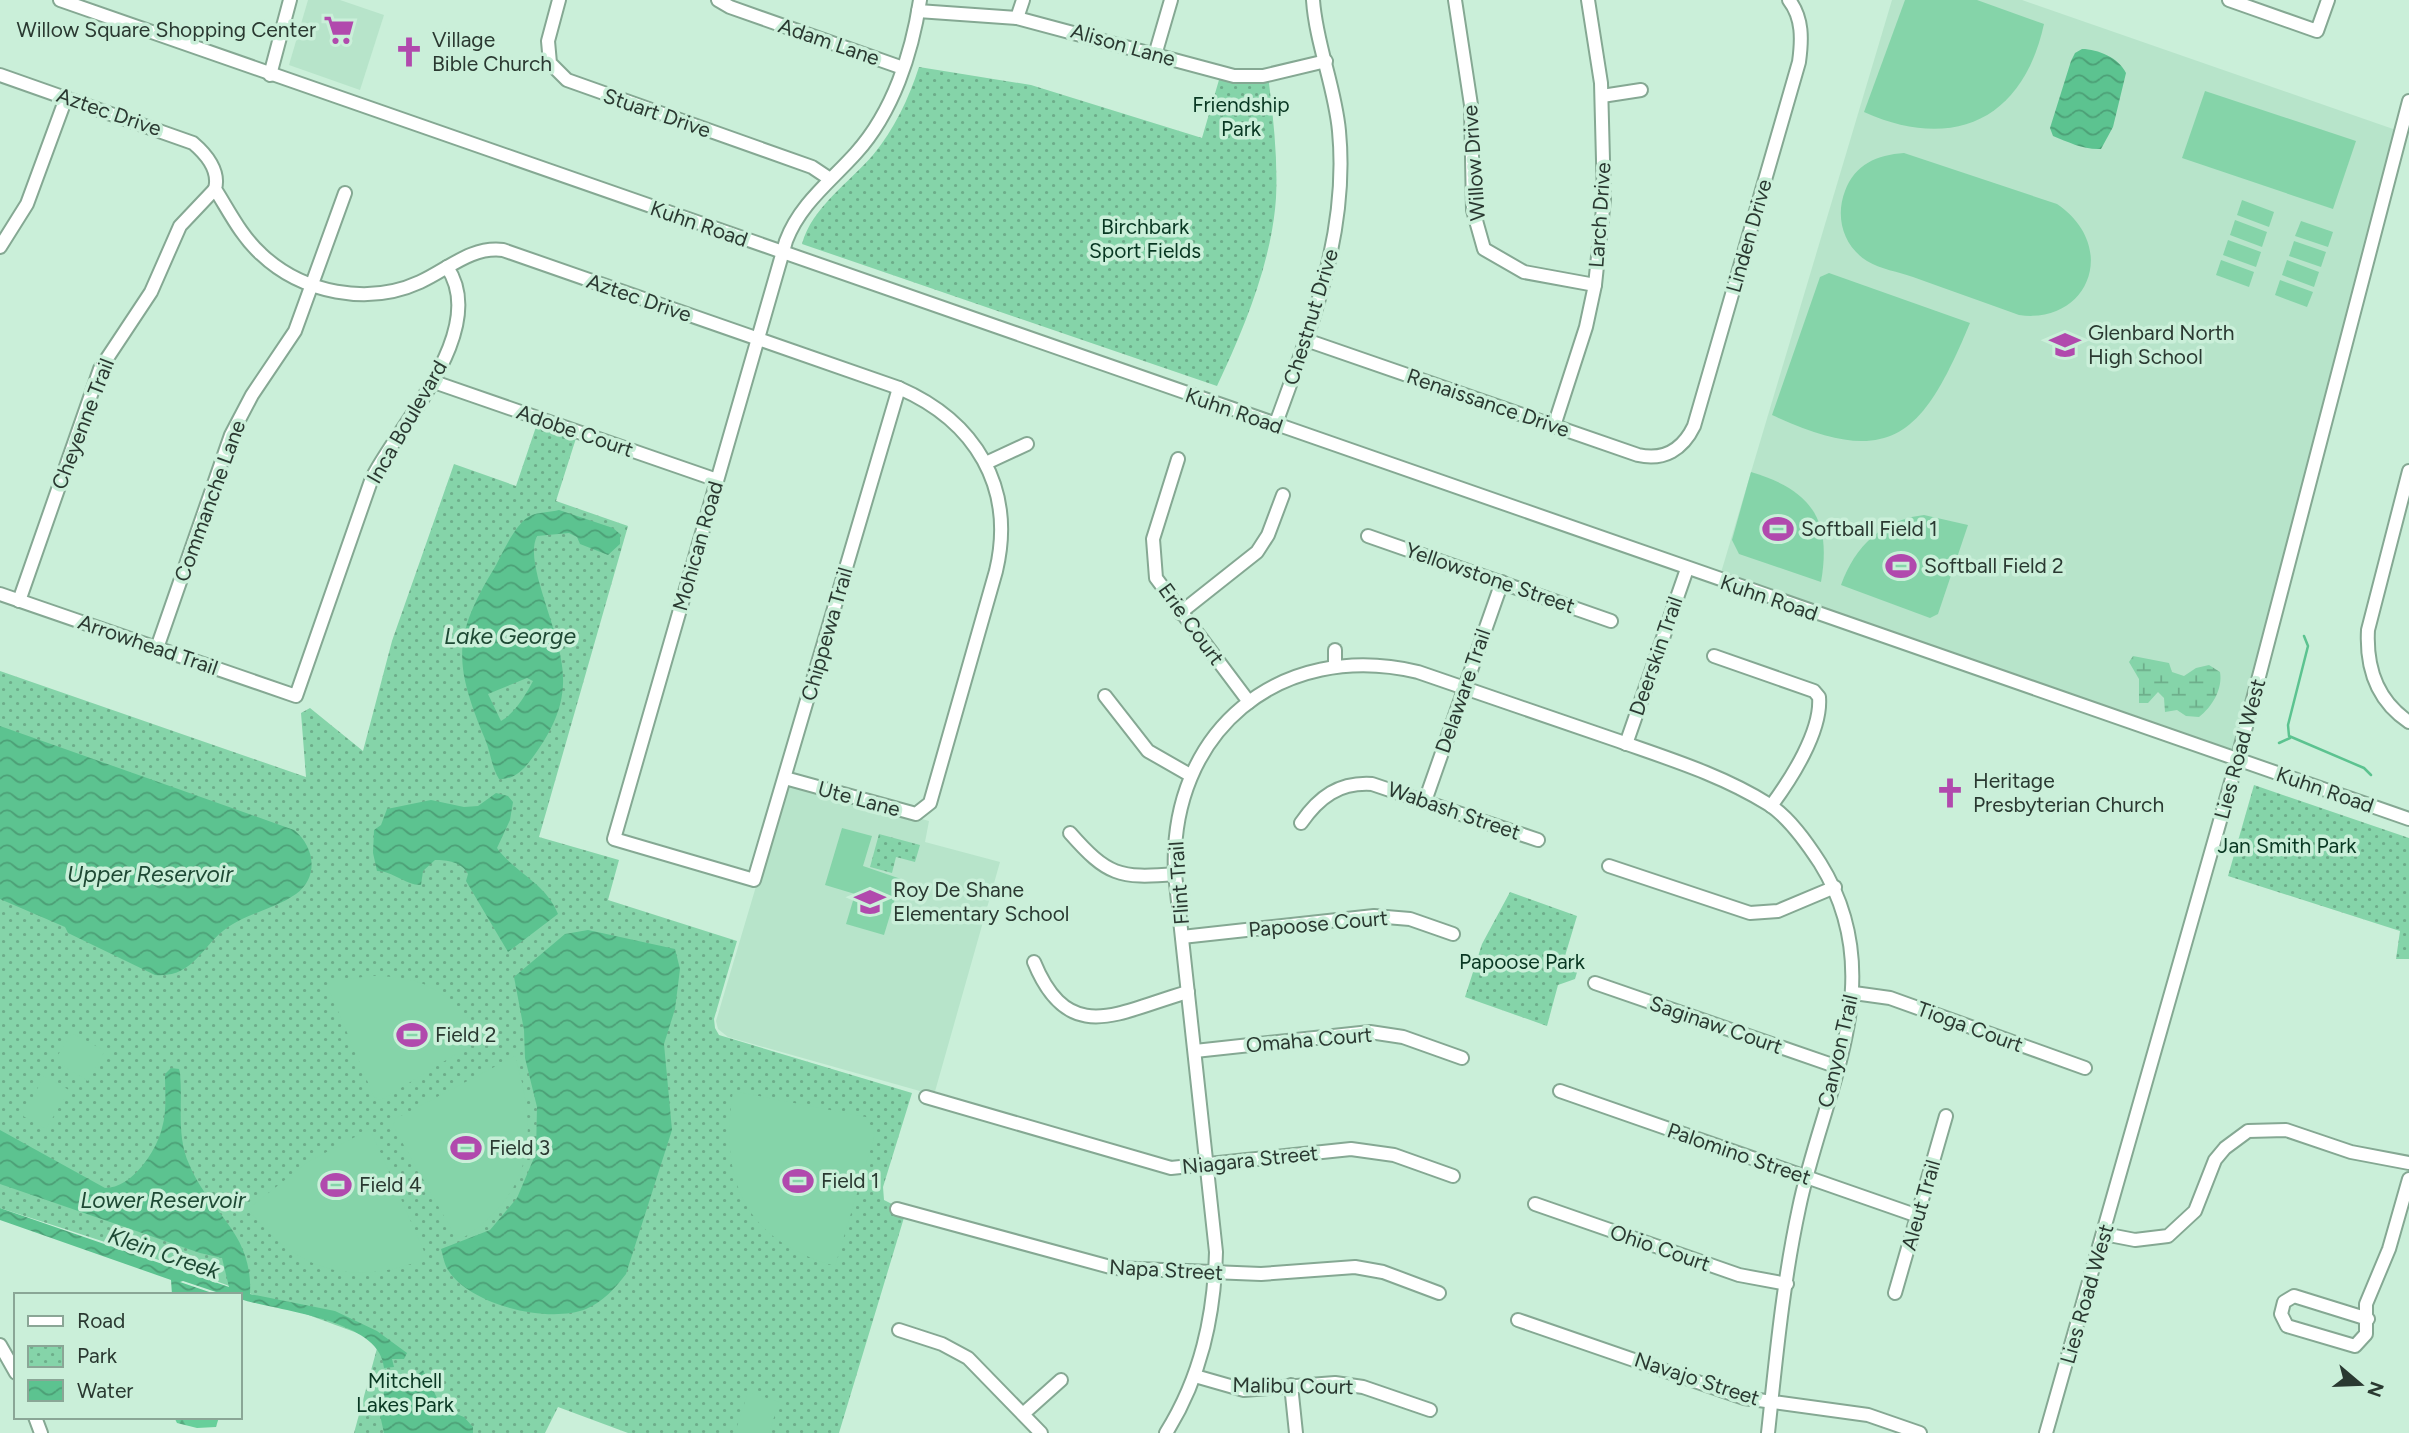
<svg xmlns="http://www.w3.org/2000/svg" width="2409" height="1433" viewBox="0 0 2409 1433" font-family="Figtree,sans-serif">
	<defs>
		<pattern id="forest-firs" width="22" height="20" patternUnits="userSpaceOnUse" patternTransform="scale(1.75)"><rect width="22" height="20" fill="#67cf9a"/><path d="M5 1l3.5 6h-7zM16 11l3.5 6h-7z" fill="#55a97e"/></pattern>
		<pattern id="wetland-marsh" width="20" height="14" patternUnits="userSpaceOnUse" patternTransform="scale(1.75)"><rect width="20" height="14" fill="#85d4a9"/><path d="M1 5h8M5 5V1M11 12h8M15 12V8" fill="none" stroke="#6dad8a"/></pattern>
		<pattern id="park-dots" width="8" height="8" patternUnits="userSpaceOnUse" patternTransform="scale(1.75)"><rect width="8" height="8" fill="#85d4a9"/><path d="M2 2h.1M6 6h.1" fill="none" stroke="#6dad8a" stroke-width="1.8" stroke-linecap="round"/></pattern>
		<pattern id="water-waves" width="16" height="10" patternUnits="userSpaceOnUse" patternTransform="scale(1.75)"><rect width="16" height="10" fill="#5cc390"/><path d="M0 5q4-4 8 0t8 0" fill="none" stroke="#4c9f76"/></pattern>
	</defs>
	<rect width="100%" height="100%" fill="#caefd9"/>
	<g fill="#b7e4ca">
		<polygon points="308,0 340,0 384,15 360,90 289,65"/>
		<polygon points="1892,0 2022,0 2396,130 2235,754 1720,576"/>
		<polygon points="787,782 929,821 925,842 1000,862 934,1095 728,1037 718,1029 716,1021"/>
	</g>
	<polygon fill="url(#forest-firs)" points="174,1417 219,1417 216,1427 197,1428 177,1423"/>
	<path fill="url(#wetland-marsh)" d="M 2133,656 L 2169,663 L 2172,672 L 2184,676 L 2196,668 L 2209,665 L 2220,672 C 2223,689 2212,707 2199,717 L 2186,716 L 2177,710 L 2165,712 L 2164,698 L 2158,692 L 2148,703 L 2139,703 L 2139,679 L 2129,662 Z"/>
	<g fill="url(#park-dots)">
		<path d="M 919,67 L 1031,85 L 1202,138 L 1221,73 L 1268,75 C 1273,116 1278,157 1276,198 C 1272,261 1244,329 1217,386 L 802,244 C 812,207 850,182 873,155 C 894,130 909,98 919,67 Z"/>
		<polygon points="539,418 578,432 556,501 628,526 539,837 619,860 608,900 737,941 714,1019 715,1028 719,1035 912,1093 883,1187 884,1200 906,1211 839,1433 628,1433 558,1407 545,1433 354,1433 379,1341 145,1255 0,1208 0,671 306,777 301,713 310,708 363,751 392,641 454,464 516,486"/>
		<polygon points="2254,785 2409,838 2409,959 2396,959 2400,931 2228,876"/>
		<polygon points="879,834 920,845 915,862 896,857 892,873 870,867"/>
		<polygon points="1510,892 1577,916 1565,956 1578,969 1575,979 1558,985 1547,1026 1465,997 1482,944"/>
	</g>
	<g fill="#85d4a9">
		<path d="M 1905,0 L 1977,0 L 2044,24 C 2023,120 1953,152 1864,112 Z"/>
		<polygon points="2205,91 2356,141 2333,209 2182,158"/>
		<path d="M 1904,153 L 2057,204 C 2120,247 2088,325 2019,315 C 1984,302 1948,290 1913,277 C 1899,272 1880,269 1867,261 C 1843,246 1835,217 1845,191 C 1855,164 1877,155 1904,153 Z"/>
		<polygon points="2242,200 2274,212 2269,227 2237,215"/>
		<polygon points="2235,220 2267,232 2262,247 2230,235"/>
		<polygon points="2301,221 2333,232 2328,247 2295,236"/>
		<polygon points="2228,240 2261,252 2256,267 2223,255"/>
		<polygon points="2294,241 2326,252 2321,267 2289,256"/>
		<polygon points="2221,260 2254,272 2249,287 2216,275"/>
		<polygon points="2287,260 2319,272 2314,287 2282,275"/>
		<path d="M 1829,273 L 1970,323 C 1923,435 1892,471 1772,415 L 1820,277 Z"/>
		<polygon points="2280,280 2313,292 2307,307 2275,295"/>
		<path d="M 1751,472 C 1811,490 1832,519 1821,582 L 1739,554 L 1732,540 Z"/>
		<path d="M 1924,515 L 1968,525 L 1938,614 L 1930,618 L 1841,585 C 1855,546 1882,520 1924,515 Z"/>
		<polygon points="842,828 872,836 863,866 901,879 884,935 846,924 855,894 825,885"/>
		<path d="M 370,976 C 422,976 442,988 476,1027 L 474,1043 L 381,1100 L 374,1097 L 328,987 L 342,980 Z"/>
		<polygon points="72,1033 105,1051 88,1081 54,1061"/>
		<path d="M 515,1056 C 539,1136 534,1194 458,1241 L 393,1126 L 395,1119 Z"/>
		<polygon points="44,1076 69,1090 46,1129 23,1116"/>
		<path d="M 733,1091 L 866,1117 L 875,1134 L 835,1266 C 744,1241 719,1179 733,1091 Z"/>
		<path d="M 370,1129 L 427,1258 C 353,1288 297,1272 248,1209 L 308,1162 Z"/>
		<polygon points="748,1392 779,1402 769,1433 735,1433"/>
	</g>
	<g fill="url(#water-waves)" fill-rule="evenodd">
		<path d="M 2082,49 C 2098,49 2119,58 2126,73 L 2113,127 L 2101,149 C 2084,150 2068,142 2053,136 L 2050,128 L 2071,61 L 2075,53 Z"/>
		<path d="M 559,510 L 613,528 L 620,534 L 620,544 L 608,555 L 580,544 L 577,537 L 569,533 L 537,536 C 531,549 535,564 538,578 C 558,652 585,687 533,757 C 524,769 515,780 499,779 C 491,766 491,753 485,739 C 454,664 452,637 495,567 C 503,553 516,521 532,515 C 540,512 551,512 559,510 ZM 527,678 L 533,681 C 525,696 514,714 501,721 L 488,694 Z"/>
		<path d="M 0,726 L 294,830 C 314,846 320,876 296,894 C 276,908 249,913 228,927 C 200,947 194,978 155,975 L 68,933 L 65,927 L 0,899 Z"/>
		<path d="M 496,793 L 508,796 L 513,802 L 510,820 L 497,848 C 515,873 546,883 558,914 L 508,952 L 466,881 L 468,874 C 462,862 447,860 435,860 L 423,871 L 421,885 C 405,885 393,871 377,871 L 373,853 L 374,830 L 381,825 L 387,809 L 431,800 L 464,807 L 478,806 Z"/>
		<path d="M 588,930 L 675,949 L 680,969 L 675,1009 L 664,1044 L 672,1130 L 626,1274 C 615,1288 603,1302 586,1309 C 548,1324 470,1305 448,1270 C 444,1264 443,1255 441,1249 L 490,1230 L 517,1198 L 536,1153 L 537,1107 L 525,1058 L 524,1030 L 514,977 L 565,934 Z"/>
		<path d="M 171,1068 L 179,1069 L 180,1073 C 183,1104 176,1135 189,1164 C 210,1215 253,1231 250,1294 L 335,1311 L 377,1331 L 407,1353 L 404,1359 L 392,1359 L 394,1367 L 384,1368 C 381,1319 276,1311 240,1299 L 240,1295 L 225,1295 L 183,1281 L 180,1282 L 218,1295 L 172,1295 L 171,1280 L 0,1220 L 0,1208 L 229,1287 L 222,1258 L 200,1253 L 0,1184 L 0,1130 L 105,1188 C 132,1188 156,1152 162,1128 C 167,1112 165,1091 165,1074 Z"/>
		<polygon points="423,1370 445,1414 451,1412 464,1417 473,1427 473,1433 384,1433 380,1415 385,1387 393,1384 414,1388 418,1374"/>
	</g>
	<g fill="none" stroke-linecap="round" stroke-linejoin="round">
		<g stroke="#5cc390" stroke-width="2.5">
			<polyline points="2304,636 2308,646 2288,725 2289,736 2364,768 2371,775"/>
			<polyline points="2279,743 2290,738"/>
			<polyline points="390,1377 393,1384"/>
		</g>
		<g stroke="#85a893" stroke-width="16">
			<g id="minor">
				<polyline points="60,0 2409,819"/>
				<polyline points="559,0 548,41 550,63 567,80 812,167 830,179"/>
				<polyline points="718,0 730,7 903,68"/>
				<polyline points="1455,0 1471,105 1473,210 1484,249 1524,272 1595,285"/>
				<polyline points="2229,0 2317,31 2328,0"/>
				<polyline points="918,11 1017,18 1234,76 1263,76 1326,61"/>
				<polyline points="1017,18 1023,0"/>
				<polyline points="1155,55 1171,0"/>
				<path d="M 0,75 L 193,143 C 206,154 220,171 215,189 C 229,211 241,236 261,254 C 302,293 368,306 420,282 C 447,270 471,246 503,250 L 899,388 C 975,421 1016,487 996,571 L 930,803 L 916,814 L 785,778"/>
				<polyline points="270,75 290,0"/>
				<polyline points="1602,96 1641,90"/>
				<polyline points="0,247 27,204 66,98"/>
				<path d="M 1306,340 L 1638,455 C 1664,461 1683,449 1694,426 L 1799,62 C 1802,40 1803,18 1789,0"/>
				<polyline points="434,382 717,480"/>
				<path d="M 899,388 L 754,880 L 614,839 L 786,241 C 800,204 830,182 856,153 C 893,112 912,53 920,0"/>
				<path d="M 1275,426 C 1310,329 1349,235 1339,131 C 1335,87 1316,44 1313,0"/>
				<polyline points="1554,426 1586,327 1595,285 1604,199 1601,83 1588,0"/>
				<polyline points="1178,459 1153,539 1156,578 1249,702"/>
				<polyline points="986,463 1027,444"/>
				<path d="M 2409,471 L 2368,630 C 2366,667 2376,700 2409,722"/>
				<polyline points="1368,536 1611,621"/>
				<path d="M 0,594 L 296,696 L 372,478 C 400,423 490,330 447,267"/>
				<polyline points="19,601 100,369 151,292 180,226 215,189"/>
				<polyline points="1180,613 1257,552 1268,535 1283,495"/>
				<polyline points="157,648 231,435 252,395 295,331 345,193"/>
				<polyline points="1335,650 1335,665"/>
				<path d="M 1714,656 L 1814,691 L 1819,697 C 1822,731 1791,779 1771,806"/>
				<polyline points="1105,696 1148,751 1190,775"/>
				<polyline points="1626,744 1687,569"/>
				<polyline points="1425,801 1502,582"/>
				<path d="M 1301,823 C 1319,797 1339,782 1372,784 L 1538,840"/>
				<path d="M 1070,833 C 1107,875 1119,879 1175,874"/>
				<polyline points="1609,866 1750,913 1778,911 1835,887"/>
				<polyline points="1182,937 1374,916 1410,919 1453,934"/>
				<path d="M 1034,962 C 1069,1048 1120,1011 1188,992"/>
				<polyline points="1595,983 1838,1067"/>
				<polyline points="1854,993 1890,998 2085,1068"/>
				<polyline points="1195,1051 1370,1032 1403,1037 1462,1058"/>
				<polyline points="1560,1091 1918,1216"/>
				<polyline points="926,1097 1171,1168 1351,1149 1394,1155 1453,1176"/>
				<polyline points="1535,1204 1739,1275 1787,1284"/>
				<polyline points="897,1209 1114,1268 1261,1274 1355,1267 1383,1272 1439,1293"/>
				<polyline points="2104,1234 2135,1240 2168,1236 2195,1211 2215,1160 2225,1148 2248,1131 2286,1130 2351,1152 2409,1163"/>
				<polyline points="1895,1293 1946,1116"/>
				<polyline points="2368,1319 2294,1296 2284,1302 2281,1314 2287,1326 2355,1346 2366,1334 2366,1304 2389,1249 2409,1179"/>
				<polyline points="1518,1320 1744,1398 1868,1415 1920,1433"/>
				<polyline points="899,1330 942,1344 968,1358 1041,1433"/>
				<polyline points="0,1345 16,1373"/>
				<polyline points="1195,1376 1244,1390 1335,1383 1363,1387 1430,1410"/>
				<polyline points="1291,1385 1296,1433"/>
				<polyline points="1023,1414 1061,1380"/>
				<polyline points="35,1417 41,1433"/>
				<path d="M 1166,1433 C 1201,1377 1214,1317 1216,1252 L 1175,874 C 1168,732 1280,639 1418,672 C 1483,694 1548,717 1613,739 C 1666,758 1720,774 1768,804 C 1789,817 1807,843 1820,863 C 1893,980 1823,1090 1799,1208 C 1783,1282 1776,1358 1768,1433"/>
				<polyline points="2046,1433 2237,761 2409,101"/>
			</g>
		</g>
		<use href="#minor" stroke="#fff" stroke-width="12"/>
	</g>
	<defs>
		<g id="supermarket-bare" transform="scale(2.415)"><path d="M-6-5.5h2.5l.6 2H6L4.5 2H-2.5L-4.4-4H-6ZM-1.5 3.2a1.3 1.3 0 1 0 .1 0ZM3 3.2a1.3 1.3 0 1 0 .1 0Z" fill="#b149ad" stroke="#caefd9" stroke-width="2.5" paint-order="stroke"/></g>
		<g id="church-bare" transform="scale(2.415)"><path d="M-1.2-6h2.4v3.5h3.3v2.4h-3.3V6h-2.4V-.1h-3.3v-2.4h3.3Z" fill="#b149ad" stroke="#caefd9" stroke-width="2.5" paint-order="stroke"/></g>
		<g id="school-bare" transform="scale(2.415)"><path d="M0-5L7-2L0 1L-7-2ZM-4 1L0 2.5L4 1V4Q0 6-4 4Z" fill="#b149ad" stroke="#caefd9" stroke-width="2.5" paint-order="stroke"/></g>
		<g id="stadium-bare" transform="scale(2.415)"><path d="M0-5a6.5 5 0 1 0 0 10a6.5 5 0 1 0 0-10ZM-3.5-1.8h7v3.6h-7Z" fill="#b149ad" stroke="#caefd9" stroke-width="2.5" paint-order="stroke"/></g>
	</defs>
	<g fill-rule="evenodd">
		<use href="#supermarket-bare" x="339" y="30"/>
		<use href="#church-bare" x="409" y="52"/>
		<use href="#school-bare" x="2065" y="345"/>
		<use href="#stadium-bare" x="1778" y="529"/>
		<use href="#stadium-bare" x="1901" y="566"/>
		<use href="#church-bare" x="1950" y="793"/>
		<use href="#school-bare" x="870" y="902"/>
		<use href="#stadium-bare" x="412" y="1035"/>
		<use href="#stadium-bare" x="466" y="1148"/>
		<use href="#stadium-bare" x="798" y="1181"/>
		<use href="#stadium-bare" x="336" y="1185"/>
	</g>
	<g text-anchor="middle" stroke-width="7" stroke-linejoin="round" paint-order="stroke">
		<g font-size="21" fill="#2a3931" stroke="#caefd9" text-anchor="start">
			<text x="316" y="37" text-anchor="end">Willow Square Shopping Center</text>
			<text x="432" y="47">Village<tspan x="432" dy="24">Bible Church</tspan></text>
			<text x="2088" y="340">Glenbard North<tspan x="2088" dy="24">High School</tspan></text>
			<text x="1801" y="536">Softball Field 1</text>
			<text x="1924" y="573">Softball Field 2</text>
			<text x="1973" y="788">Heritage<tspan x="1973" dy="24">Presbyterian Church</tspan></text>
			<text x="893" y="897">Roy De Shane<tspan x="893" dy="24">Elementary School</tspan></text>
			<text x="435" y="1042">Field 2</text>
			<text x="489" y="1155">Field 3</text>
			<text x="821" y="1188">Field 1</text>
			<text x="359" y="1192">Field 4</text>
		</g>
		<g font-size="21" fill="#2a3931" stroke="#caefd9">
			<text transform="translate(829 42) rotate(19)" y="7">Adam Lane</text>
			<text transform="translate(1123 45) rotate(16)" y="7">Alison Lane</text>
			<text transform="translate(109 112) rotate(19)" y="7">Aztec Drive</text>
			<text transform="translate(657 113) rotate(19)" y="7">Stuart Drive</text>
			<text transform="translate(1474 163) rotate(-94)" y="7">Willow Drive</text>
			<text transform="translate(1600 215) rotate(-86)" y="7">Larch Drive</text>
			<text transform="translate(699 224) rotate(19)" y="7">Kuhn Road</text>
			<text transform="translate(1749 236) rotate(-74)" y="7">Linden Drive</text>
			<text transform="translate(639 298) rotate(19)" y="7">Aztec Drive</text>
			<text transform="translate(1311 317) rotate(-73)" y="7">Chestnut Drive</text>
			<text transform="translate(1488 403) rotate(19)" y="7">Renaissance Drive</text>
			<text transform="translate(1234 411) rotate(19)" y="7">Kuhn Road</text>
			<text transform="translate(407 422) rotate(-60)" y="7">Inca Boulevard</text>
			<text transform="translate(83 424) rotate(-69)" y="7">Cheyenne Trail</text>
			<text transform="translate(575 431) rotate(19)" y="7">Adobe Court</text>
			<text transform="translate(210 501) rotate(-70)" y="7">Commanche Lane</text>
			<text transform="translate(698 546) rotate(-74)" y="7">Mohican Road</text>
			<text transform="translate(1490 578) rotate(19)" y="7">Yellowstone Street</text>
			<text transform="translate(1769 598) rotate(19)" y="7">Kuhn Road</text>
			<text transform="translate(1191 624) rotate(54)" y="7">Erie Court</text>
			<text transform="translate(827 634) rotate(-74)" y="7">Chippewa Trail</text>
			<text transform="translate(148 645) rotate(19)" y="7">Arrowhead Trail</text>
			<text transform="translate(1656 656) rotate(-71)" y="7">Deerskin Trail</text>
			<text transform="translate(1463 691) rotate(-71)" y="7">Delaware Trail</text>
			<text transform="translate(2240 749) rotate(-75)" y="7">Lies Road West</text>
			<text transform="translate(2325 790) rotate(19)" y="7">Kuhn Road</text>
			<text transform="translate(859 799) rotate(15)" y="7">Ute Lane</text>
			<text transform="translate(1454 811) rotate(19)" y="7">Wabash Street</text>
			<text transform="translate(1179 883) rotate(-94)" y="7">Flint Trail</text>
			<text transform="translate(1318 924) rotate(-5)" y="7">Papoose Court</text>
			<text transform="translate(1716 1025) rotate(19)" y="7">Saginaw Court</text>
			<text transform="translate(1970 1027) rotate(20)" y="7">Tioga Court</text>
			<text transform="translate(1309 1040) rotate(-5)" y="7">Omaha Court</text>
			<text transform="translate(1838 1051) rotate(-77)" y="7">Canyon Trail</text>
			<text transform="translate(1739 1154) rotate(19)" y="7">Palomino Street</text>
			<text transform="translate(1250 1160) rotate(-6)" y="7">Niagara Street</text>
			<text transform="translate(1921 1205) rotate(-74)" y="7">Aleut Trail</text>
			<text transform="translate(1660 1248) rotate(19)" y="7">Ohio Court</text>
			<text transform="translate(1166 1270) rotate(3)" y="7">Napa Street</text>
			<text transform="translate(2087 1294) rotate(-74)" y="7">Lies Road West</text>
			<text transform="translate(1697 1379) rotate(18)" y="7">Navajo Street</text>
			<text transform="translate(1293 1386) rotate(1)" y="7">Malibu Court</text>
		</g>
		<g font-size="21" fill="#083722" stroke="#caefd9">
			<text x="1241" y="112">Friendship<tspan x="1241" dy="24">Park</tspan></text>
			<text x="1145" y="234">Birchbark<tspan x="1145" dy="24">Sport Fields</tspan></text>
			<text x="2287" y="853">Jan Smith Park</text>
			<text x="1522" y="969">Papoose Park</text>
			<text x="405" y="1388">Mitchell<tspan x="405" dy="24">Lakes Park</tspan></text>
		</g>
		<g font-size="23" font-style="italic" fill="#1e4934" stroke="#caefd9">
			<text x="510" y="644">Lake George</text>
			<text x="150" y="882">Upper Reservoir</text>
			<text x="163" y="1208">Lower Reservoir</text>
			<text transform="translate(164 1253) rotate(19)" y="8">Klein Creek</text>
		</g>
	</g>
	<rect x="14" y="1293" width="228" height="126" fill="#caefd9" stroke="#8aa696" stroke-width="2"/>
	<rect x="28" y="1316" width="35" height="10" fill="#ffffff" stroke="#8aa696" stroke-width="2"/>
	<text x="77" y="1328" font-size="21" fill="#2a3931">Road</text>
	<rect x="28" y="1346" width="35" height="21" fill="url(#park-dots)" stroke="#8aa696" stroke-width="2"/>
	<text x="77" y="1363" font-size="21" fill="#2a3931">Park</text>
	<rect x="28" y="1380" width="35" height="21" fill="url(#water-waves)" stroke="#8aa696" stroke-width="2"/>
	<text x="77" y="1398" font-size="21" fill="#2a3931">Water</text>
	<g transform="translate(2360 1384) rotate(109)" stroke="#caefd9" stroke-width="5" paint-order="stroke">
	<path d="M0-5L12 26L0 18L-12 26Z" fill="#2a3931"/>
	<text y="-10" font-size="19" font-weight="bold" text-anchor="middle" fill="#2a3931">N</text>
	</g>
</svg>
